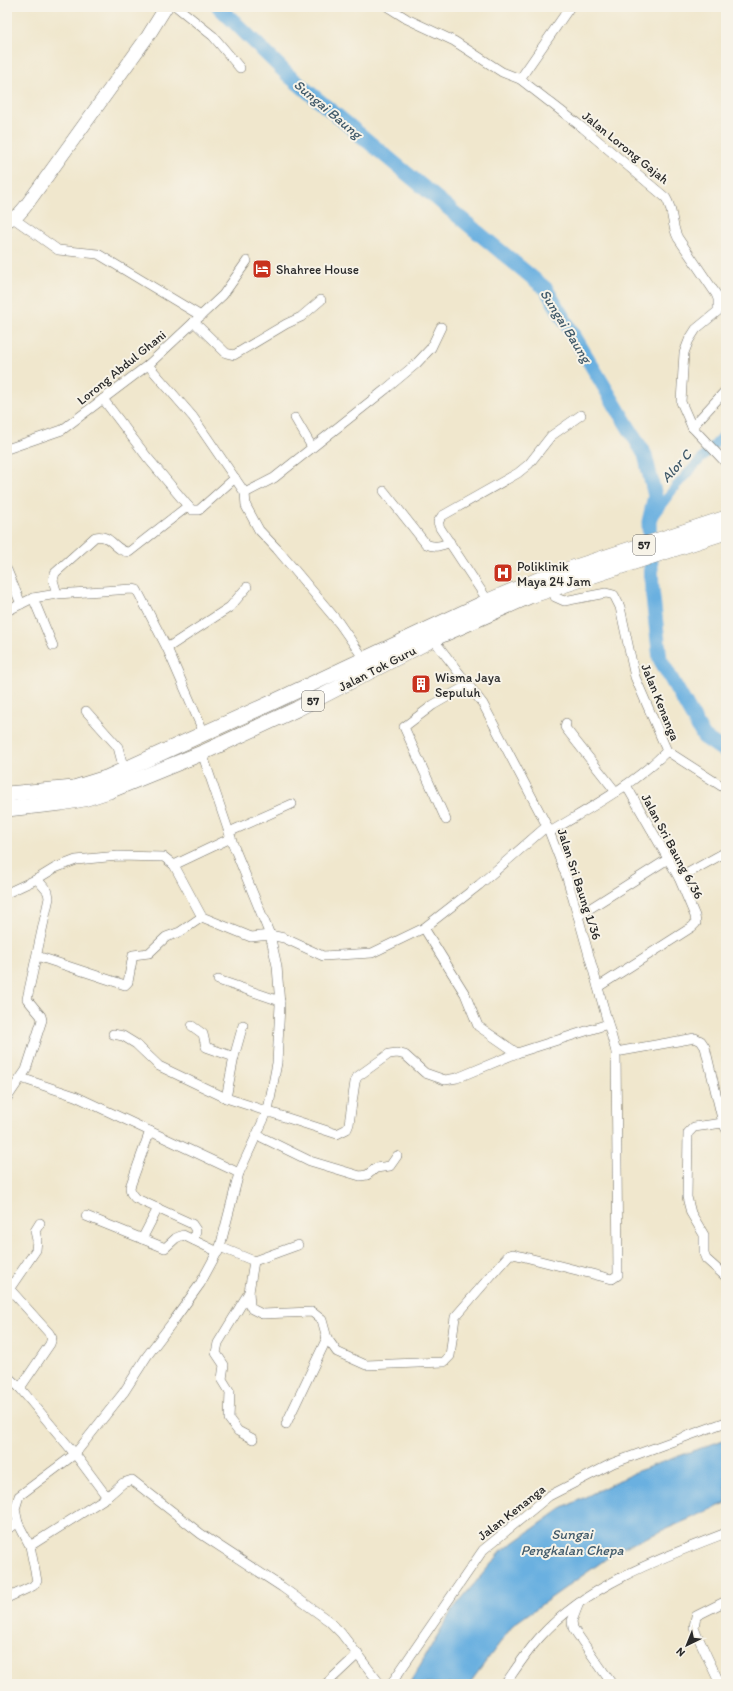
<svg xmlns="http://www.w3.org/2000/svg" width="733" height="1691" viewBox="0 0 733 1691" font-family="Itim,sans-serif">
	<rect width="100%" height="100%" fill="#f7f3e8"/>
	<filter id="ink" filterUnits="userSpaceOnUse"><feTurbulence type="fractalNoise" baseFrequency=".025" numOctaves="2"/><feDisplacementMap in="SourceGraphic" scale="8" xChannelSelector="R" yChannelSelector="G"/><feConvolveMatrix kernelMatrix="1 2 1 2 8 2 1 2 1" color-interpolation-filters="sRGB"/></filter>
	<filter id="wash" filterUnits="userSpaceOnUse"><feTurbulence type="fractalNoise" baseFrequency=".012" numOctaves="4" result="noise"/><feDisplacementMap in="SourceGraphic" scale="16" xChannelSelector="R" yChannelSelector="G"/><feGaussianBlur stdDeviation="0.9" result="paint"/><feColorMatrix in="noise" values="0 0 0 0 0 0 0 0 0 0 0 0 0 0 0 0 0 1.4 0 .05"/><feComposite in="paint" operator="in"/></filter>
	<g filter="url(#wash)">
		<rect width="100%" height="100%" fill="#f0e7cd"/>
		<polygon fill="#6ab0e0" stroke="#4a6e86" points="726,1439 726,1503 620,1549 514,1624 469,1684 409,1684 453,1609 502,1551 561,1509 638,1471"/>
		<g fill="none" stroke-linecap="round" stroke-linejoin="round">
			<polyline stroke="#6ab0e0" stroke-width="9" points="649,522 675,487 726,432"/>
			<polyline stroke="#6ab0e0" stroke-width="15" points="219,7 288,75 546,289 645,455 655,496 649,522 652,589 660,659 704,737 726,752"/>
		</g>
	</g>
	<g filter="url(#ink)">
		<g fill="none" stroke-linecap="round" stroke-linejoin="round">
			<g stroke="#706d64" stroke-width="10">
				<g id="street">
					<polyline points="177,7 213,36 240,68"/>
					<path d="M 388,7 L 407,19 L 454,41 L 502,72 L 520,79 L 583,128 L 666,198 C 674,211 671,225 678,238 L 716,294 L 718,299 L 718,311 L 696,329 L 689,340 L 684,353 L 681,402 L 692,427 L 726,463"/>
					<polyline points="520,79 570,7"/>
					<polyline points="13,218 58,250 98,254 201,316"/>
					<polyline points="194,322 226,353 234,355 286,324 301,317 321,300"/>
					<polyline points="148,365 193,417 245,493 246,506 259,530 277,549 339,623 364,659"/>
					<polyline points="103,399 147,457 188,506"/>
					<polyline points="295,418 312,447"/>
					<polyline points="692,427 726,390"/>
					<polyline points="7,449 62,430 148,365 223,295 247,261"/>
					<path d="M 384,491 L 426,544 C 435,548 441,546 450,542"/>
					<polyline points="245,493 274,478 386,389 416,364 431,348 441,327"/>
					<polyline points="7,570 21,604"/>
					<polyline points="554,587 555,597 564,601 606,593 614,595 620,607 635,677 667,751 726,789"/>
					<path d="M 57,594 L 53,580 L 55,573 L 95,537 C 111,533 115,552 129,552 L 188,506 L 192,510 L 199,510 L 235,478"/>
					<polyline points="33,598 53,646"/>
					<polyline points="488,601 440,528 438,522 442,516 518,473 529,464 551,436 581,415"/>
					<polyline points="7,611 33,598 57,594 132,589 137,590 167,648 204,733"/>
					<polyline points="167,648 230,607 247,587"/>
					<polyline points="86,711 118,747 124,770"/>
					<polyline points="566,723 565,727 567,730 616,792"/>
					<polyline points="446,820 404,727 433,705 468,685"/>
					<polyline points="229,832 292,804"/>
					<path d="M 550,832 C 591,807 633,785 667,751"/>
					<polyline points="174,865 202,917"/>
					<polyline points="679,878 726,852"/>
					<polyline points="7,893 37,879 55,868 76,860 118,856 164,857 174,865 231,838"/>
					<polyline points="578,916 668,859"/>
					<polyline points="424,928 465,994 478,1026 517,1053 608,1024"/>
					<polyline points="37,956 125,985 128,982 133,955 149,953 166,937 180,932 202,917 251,937 270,935 284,938 323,956 372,953 424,928 479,885 547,826"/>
					<polyline points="218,980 280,1001"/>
					<polyline points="598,987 692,927 696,923 695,916 679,878 626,785"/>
					<polyline points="192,1026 203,1034 206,1047 234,1057"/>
					<polyline points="113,1034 123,1036 136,1044 159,1066 226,1098 337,1134 347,1129 349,1124 355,1082 357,1077 389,1054 397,1053 405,1055 425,1073 445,1080 457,1078 517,1053"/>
					<polyline points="616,1052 695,1038 701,1041 705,1047 723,1123 726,1129"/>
					<polyline points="21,1078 75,1096 239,1173"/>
					<polyline points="7,1098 26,1070 42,1020 41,1016 27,999 49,898 48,892 37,879"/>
					<polyline points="226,1098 234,1057 243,1025"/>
					<polyline points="723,1123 694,1127 688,1133 687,1197 691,1213 704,1235 704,1254 706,1259 726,1277"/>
					<polyline points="150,1131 130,1187 131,1193 135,1198 192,1224 196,1230 194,1240"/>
					<polyline points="257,1135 310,1161 360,1176 367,1175 376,1168 390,1166 397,1156"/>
					<polyline points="86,1216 165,1248 176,1238 183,1235 218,1252"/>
					<polyline points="142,1239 158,1208"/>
					<polyline points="220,1247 254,1261 249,1292 250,1305 252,1309 262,1314 312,1312 322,1320 327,1338 337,1352 366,1365 444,1362 450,1356 455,1317 509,1255 513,1254 612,1279 618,1275 616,1052 578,916 567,878 547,826 483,704 433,639"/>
					<polyline points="254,1261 298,1245"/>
					<polyline points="7,1286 49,1333 52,1338 50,1344 20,1388 75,1454 19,1496 15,1509 18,1523"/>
					<polyline points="10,1288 36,1250 37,1240 35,1231 40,1223"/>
					<polyline points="249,1292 218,1343 216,1353 224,1365 222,1379 230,1392 229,1419 238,1431 253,1439"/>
					<polyline points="7,1376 20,1388"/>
					<polyline points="286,1424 327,1338"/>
					<polyline points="107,1497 75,1454 124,1392 147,1356 172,1323 200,1284 220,1247 239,1173 268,1110 277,1063 280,1005 277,966 270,935 234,847 202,753"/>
					<polyline points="7,1529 18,1523 30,1546 107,1497 123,1483 132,1480 201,1534 282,1587 329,1621 341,1633 380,1684"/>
					<polyline points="7,1598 33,1586 37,1581 30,1546"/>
					<polyline points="579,1603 572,1621 573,1628 612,1684"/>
					<path d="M 506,1683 C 517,1667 528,1650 541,1636 C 587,1585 663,1557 726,1533"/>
					<polyline points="326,1684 358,1654"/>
					<polyline points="391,1684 483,1550 549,1496 613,1463 726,1422"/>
					<polyline points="720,1684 698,1637 694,1627 696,1616 726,1601"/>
				</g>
			</g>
			<g stroke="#706d64" stroke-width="14">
				<polyline id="secondary" points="7,221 19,214 25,207 148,36 166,7"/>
			</g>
			<g stroke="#706d64" stroke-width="16">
				<g id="primary">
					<polyline points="7,794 74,788 106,778 271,703 488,601 545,577 726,518"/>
					<polyline points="7,809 62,803 84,799 109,791 202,753 297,709 433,639 530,596 726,532"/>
				</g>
			</g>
			<use href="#street" stroke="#fff" stroke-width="9"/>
			<use href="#secondary" stroke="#fff" stroke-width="13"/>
			<use href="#primary" stroke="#fff" stroke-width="15"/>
		</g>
	</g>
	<defs>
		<g id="hotel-square" transform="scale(1)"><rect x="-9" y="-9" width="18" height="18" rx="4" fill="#c8321e" stroke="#f7f3e8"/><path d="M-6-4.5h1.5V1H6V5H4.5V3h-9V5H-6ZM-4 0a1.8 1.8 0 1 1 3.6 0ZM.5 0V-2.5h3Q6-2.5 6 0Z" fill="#fff"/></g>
		<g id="hospital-square" transform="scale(1)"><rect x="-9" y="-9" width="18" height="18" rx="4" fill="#c8321e" stroke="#f7f3e8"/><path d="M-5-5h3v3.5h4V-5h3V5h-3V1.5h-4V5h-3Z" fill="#fff"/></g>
		<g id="building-square" transform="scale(1)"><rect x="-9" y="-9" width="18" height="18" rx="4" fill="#c8321e" stroke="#f7f3e8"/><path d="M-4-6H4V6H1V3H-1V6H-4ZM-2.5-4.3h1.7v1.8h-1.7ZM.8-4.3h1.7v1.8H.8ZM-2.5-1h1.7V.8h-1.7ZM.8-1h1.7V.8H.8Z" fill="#fff"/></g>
	</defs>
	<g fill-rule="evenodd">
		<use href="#hotel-square" x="262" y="269"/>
		<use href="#hospital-square" x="503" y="573"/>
		<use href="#building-square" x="421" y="684"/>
	</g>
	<g text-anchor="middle" stroke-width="4" stroke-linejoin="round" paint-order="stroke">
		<g fill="#f7f3e8" stroke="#686764" stroke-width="1">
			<rect x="633" y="535" width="22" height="20" rx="3"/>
			<rect x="302" y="691" width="22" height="20" rx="3"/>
		</g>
		<g font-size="12" font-weight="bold" fill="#2b2b2b">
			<text x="644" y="549">57</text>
			<text x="313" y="705">57</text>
		</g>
		<g font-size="13" fill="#2b2b2b" stroke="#f7f3e8">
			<text transform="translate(626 147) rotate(39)" y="5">Jalan Lorong Gajah</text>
			<text transform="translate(121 367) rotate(-39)" y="5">Lorong Abdul Ghani</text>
			<text transform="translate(377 668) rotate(-27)" y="5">Jalan Tok Guru</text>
			<text transform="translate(661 702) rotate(68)" y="5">Jalan Kenanga</text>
			<text transform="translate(673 846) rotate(62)" y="5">Jalan Sri Baung 6/36</text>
			<text transform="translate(580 884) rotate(72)" y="5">Jalan Sri Baung 1/36</text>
			<text transform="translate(511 1512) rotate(-38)" y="5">Jalan Kenanga</text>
		</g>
		<g font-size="13" fill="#2b2b2b" stroke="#f7f3e8" text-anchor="start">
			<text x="276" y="274">Shahree House</text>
			<text x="517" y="571">Poliklinik<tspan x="517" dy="15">Maya 24 Jam</tspan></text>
			<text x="435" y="682">Wisma Jaya<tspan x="435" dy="15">Sepuluh</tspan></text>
		</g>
		<g font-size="14" font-style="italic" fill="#415a6a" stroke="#f7f3e8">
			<text transform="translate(328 109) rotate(40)" y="5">Sungai Baung</text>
			<text transform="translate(566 326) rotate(58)" y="5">Sungai Baung</text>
			<text transform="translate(676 466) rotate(-48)" y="5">Alor C</text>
			<text x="572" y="1539">Sungai<tspan x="572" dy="16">Pengkalan Chepa</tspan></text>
		</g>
	</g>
	<rect width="733" height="1691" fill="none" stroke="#f7f3e8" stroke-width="24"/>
	<g transform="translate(687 1645) rotate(223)" stroke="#f7f3e8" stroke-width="3" paint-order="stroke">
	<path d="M0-3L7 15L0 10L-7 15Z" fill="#2b2b2b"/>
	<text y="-6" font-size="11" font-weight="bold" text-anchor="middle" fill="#2b2b2b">N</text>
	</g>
</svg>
